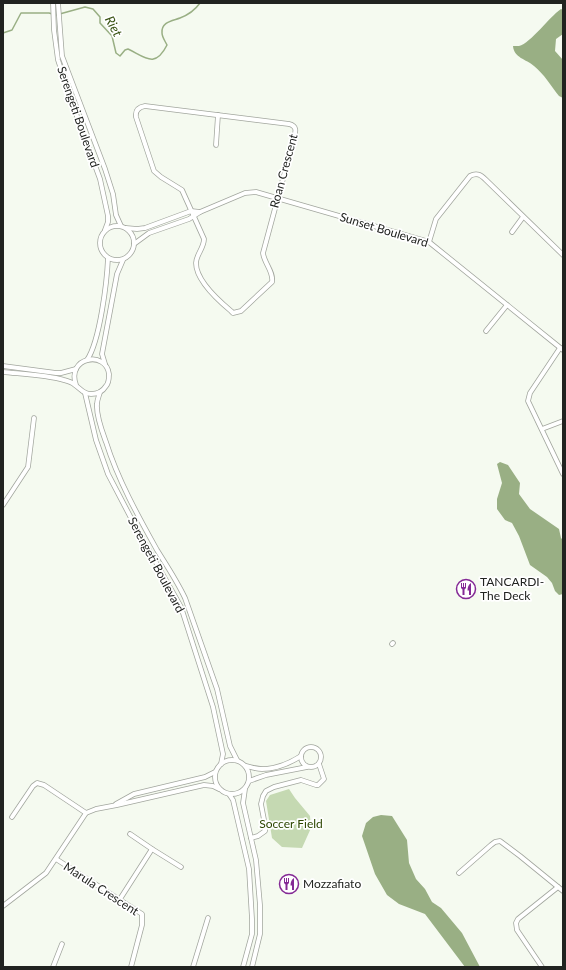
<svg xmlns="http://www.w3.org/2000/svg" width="566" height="970" viewBox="0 0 566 970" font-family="Lato,sans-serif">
	<rect width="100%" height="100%" fill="#f5faf0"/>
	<polygon fill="#c5d9b2" points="289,789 295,798 310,816 311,828 302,848 282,847 272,838 266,801 270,795"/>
	<g fill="#99af84">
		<path d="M 561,9 L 563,10 L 563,34 L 556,39 L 555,51 L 563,60 L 563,98 L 559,96 C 551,86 544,74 534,66 C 526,59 514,58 513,46 C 515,46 517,46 519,46 C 531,43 549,17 561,9 Z"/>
		<polygon points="500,462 508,465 520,483 519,494 530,509 559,529 561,538 563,540 563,594 559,595 555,591 552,583 547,577 530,565 519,536 512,523 505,520 497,509 497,499 502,483 497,464"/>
		<polygon points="381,815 392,816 407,840 409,863 416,879 425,889 432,902 441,908 462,933 480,967 465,967 425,914 399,904 387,895 375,874 362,836 366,823 373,817"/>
	</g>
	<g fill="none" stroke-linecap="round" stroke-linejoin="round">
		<path stroke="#99af84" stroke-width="1.5" d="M 3,33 L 12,30 L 21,13 L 49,13 L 56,15 L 85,7 L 93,9 L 100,17 L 100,23 L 112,36 L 116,53 L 120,56 L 125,50 L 128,49 C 145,57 155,69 167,45 C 165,41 162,37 162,33 C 161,22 172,21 180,18 C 188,15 195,10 200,3"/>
		<g stroke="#a2a69e" stroke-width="5.5">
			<g id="street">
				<polyline points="53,3 54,30 58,60 71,100 100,179 108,216 108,222 105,230"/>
				<polyline points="58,3 62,56 105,169 113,194 116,215 121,226"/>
				<path d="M 145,106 L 289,124 C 297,126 296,131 294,138 L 263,253 C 264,263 274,272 272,282 L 241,311 L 233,313 L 231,311 C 219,301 196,280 196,263 C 196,255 204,248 204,239 L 182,190 L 161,177 L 154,171 L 136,117 C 135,110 139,107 145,106 Z"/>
				<polyline points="216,145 218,115"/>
				<circle cx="117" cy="243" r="17"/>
				<polyline points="126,228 137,229 145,228 191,211 200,212"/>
				<polyline points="512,232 523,217"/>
				<path d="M 429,242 L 436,219 L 470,176 C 477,172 481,175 486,180 L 563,255"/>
				<polyline points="134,244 149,233 189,219 200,212 245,193 256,192 429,242 563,350"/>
				<polyline points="486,331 507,305"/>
				<polyline points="560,348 530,393 528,401 563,474"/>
				<path d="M 87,360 C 100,341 107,281 108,258"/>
				<polyline points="105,364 102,354 117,274 123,260"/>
				<polyline points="3,366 56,373 61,373 76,369"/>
				<path d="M 3,372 C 22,374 46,375 64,380 C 68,381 72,382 75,385 C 81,389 83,394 91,394 C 97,394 103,391 106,386 C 109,383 109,378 109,374 C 106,350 66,357 76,385"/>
				<path d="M 100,392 C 99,396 97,400 97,404 C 96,416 102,431 106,442 C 118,480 138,516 157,550 C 167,566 177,581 185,598 L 217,689 L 230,746 L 237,760"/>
				<polyline points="85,393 96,440 108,474 131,518 181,607 213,707 223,754 221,764"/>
				<polyline points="542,429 563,421"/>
				<polyline points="3,505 28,467 34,418"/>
				<polyline points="392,644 393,643"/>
				<circle cx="311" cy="757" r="10"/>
				<circle cx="232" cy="777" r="17"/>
				<path d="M 246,766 C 251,767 256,769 262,769 C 275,769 290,763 301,756"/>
				<polyline points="249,781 266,775 307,767"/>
				<polyline points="245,789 243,803 256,860 260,905 260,934 252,967"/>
				<polyline points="229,794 233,800 249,869 252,919 252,934 243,967"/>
				<polyline points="116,804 134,794 205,777 215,772"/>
				<polyline points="12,817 33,786 37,783 44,785 86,813"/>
				<polyline points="130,834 152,849 181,867"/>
				<polyline points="251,838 258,836 265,831 265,825 261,804 263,796 266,791 274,787 301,780 316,785 318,785 324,779 319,764"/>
				<polyline points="56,859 142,914 142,925 131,967"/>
				<polyline points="459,873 491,845 495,842 500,841 520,856 563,891"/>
				<polyline points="120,899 152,849"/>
				<polyline points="3,906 46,873 86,813 96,809 117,805 204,785 213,786 219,789"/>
				<polyline points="53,967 62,944"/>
				<polyline points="193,967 208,918"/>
				<polyline points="542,967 517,930 516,923 518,919 558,887"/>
			</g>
		</g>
		<use href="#street" stroke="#fff" stroke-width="4"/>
	</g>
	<defs>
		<g id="restaurant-ring" transform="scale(1)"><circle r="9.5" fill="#fff" stroke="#842995" stroke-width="1.5"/><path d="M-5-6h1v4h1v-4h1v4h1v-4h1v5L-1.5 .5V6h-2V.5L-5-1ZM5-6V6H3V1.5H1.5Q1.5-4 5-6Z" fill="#842995"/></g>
	</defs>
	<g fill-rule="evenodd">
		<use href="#restaurant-ring" x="466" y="589"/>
		<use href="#restaurant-ring" x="289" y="884"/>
	</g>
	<g text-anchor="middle" stroke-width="3.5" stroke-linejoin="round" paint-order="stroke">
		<g font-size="12" fill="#212320" stroke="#fff">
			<text transform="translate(78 117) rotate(71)" y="4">Serengeti Boulevard</text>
			<text transform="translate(284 171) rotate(-75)" y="4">Roan Crescent</text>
			<text transform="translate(384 230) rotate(17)" y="4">Sunset Boulevard</text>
			<text transform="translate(156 565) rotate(62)" y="4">Serengeti Boulevard</text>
			<text transform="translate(101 889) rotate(33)" y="4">Marula Crescent</text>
		</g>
		<g font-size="12" fill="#212320" stroke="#fff" text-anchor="start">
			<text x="480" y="586">TANCARDI-<tspan x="480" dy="14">The Deck</tspan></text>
			<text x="303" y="888">Mozzafiato</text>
		</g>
		<g font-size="12" fill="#2c4601" stroke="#fff">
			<text x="291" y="828">Soccer Field</text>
		</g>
		<g font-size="13" font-style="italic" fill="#385212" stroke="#fff">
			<text transform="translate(114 26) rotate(62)" y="5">Riet</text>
		</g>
	</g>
	<rect width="566" height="970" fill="none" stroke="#212320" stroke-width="8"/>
</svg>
